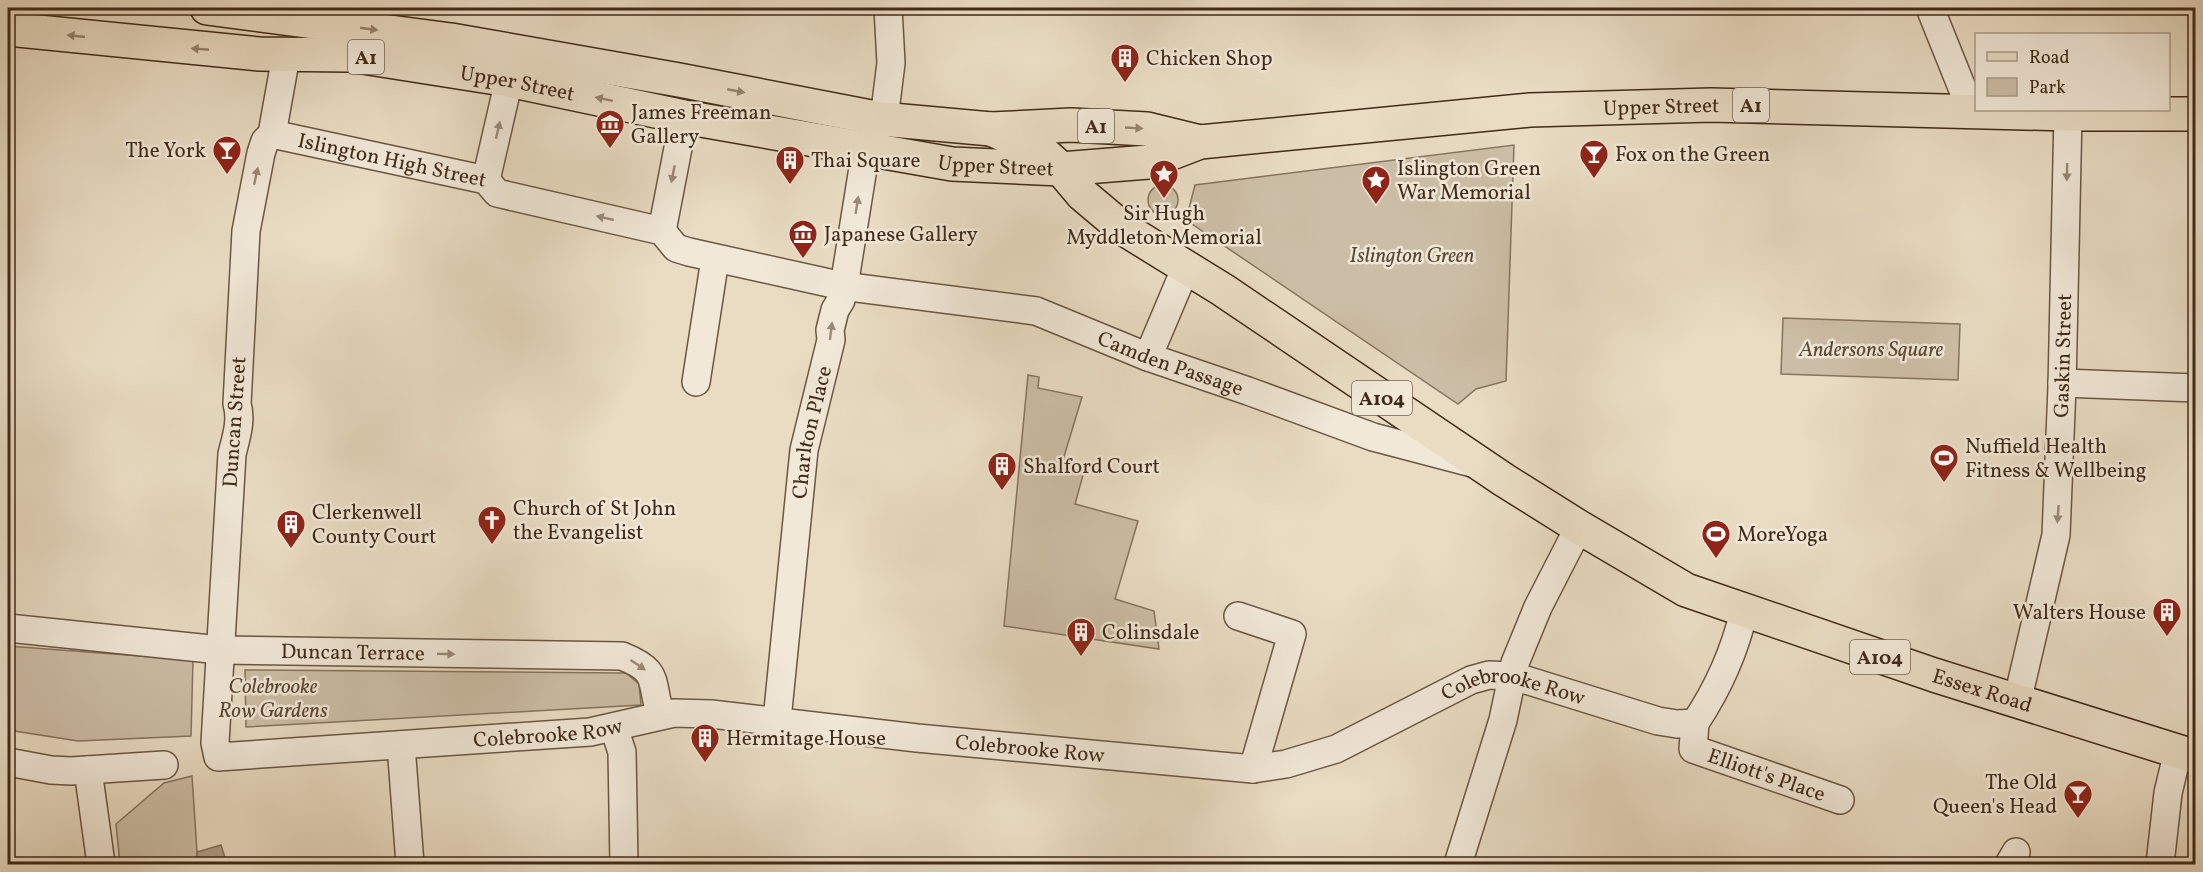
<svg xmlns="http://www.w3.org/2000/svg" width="2203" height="872" viewBox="0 0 2203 872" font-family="Vollkorn,serif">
	<rect width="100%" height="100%" fill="#e9dcc3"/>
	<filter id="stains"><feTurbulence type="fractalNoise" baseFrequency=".00333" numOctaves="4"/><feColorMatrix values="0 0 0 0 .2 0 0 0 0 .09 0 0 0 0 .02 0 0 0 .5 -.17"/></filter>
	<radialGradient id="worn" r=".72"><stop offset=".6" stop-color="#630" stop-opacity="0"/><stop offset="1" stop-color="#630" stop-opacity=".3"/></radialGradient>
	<g fill="#ccbea6" stroke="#86745e" stroke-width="1.5">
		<polygon points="1514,145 1506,381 1476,389 1458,404 1186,220 1195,185"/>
		<circle cx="1163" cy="200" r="15"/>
		<polygon points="1783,318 1960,324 1958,380 1781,374"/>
		<polygon points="1028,375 1039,377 1038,388 1082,397 1063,460 1085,468 1075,504 1138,521 1115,599 1154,611 1159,649 1004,626"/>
		<polygon points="8,646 193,660 191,736 78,741 8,730"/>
		<polygon points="245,670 626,673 639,684 641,705 246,727"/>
		<polygon points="192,776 197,852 196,864 120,864 116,824 164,783"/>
	</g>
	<polygon fill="#b09f89" stroke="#84705b" stroke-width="1.5" points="221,845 227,864 196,864 197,852"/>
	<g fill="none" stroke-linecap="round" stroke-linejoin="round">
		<g stroke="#6b5642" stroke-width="30">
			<g id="minor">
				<polyline points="1930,8 1971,110"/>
				<path id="s1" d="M 286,56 L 272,134 L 265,141 L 261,153 L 246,231 L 237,404 C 242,420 236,438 232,454 L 215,743 L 218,757 L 590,732 L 674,713 L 711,714 L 917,738 L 1253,769 L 1286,764 L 1336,749 L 1471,680 L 1489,675 L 1513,676 L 1658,721 L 1677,724 L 1695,723 C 1717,690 1735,650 1744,611"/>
				<path id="s2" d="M 272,134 L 486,180"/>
				<polyline points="486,180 497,193 662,231 676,248 689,252 838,285"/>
				<polyline points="486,180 509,80 521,65"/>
				<polyline points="662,231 684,117"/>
				<path id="s3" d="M 850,287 L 1036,311 L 1148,357 L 1248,391 L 1373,437 L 1472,463"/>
				<polyline points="1148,357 1186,267"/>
				<polyline points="696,382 715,259"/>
				<polyline points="2062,383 2196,388"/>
				<polyline points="1238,616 1292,634 1253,769"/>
				<path id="s4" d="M 8,628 L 220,650 L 622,656 C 662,672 649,681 661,715"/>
				<path id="s5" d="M 2017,702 L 2056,535 L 2062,387 L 2068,114"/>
				<path id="s6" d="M 777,720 L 804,450 L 831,340 L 830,330 L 835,310 L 841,300 L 844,286 L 863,168 L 886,103 L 891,63 L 888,8"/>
				<path id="s7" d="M 1695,723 L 1693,749 L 1840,800"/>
				<polyline points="614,728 622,752 624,864"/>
				<polyline points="401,745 410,864"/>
				<polyline points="8,762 51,770 71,771 164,765"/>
				<polyline points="88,770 101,864"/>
				<polyline points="1458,864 1503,720 1515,663 1538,607 1579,527"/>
				<polyline points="2009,864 2016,852"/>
				<polyline points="2160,864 2168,793 2178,751"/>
			</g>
		</g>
		<g stroke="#412a17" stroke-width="36">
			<g id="major">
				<path id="s8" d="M 991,129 L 1041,151 L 1061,169 L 1083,195 L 1121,227 L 1223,290 L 1504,480 L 1579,527 L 1686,590 L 1934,675 L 2196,757"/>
			</g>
		</g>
		<g stroke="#412a17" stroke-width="36">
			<g id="highway">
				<polyline points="207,8 451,40 679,80 881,119 991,129 1071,125 1147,129 1200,142"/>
				<path id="s9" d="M 8,29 L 259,54 L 350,55 L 509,80 L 684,117 L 952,164 L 1061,169 L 1148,162 L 1200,142 L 1530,110 L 1711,105 L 2068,114 L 2196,114"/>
			</g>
		</g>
		<use href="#minor" stroke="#f1e8d8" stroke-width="27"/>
		<use href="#major" stroke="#e9dcc3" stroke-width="33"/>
		<use href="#highway" stroke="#e9dcc3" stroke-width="33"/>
	</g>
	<defs><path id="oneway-solid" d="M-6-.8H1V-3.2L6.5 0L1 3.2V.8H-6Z" transform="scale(1.5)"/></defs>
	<g fill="#95836d">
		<use href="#oneway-solid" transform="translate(369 29) rotate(8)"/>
		<use href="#oneway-solid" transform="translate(76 36) rotate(-174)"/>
		<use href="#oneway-solid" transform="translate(200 49) rotate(-175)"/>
		<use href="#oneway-solid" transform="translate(736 91) rotate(11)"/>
		<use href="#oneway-solid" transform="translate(604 99) rotate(-168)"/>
		<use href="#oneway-solid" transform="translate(1134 128) rotate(3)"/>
	</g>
	<g fill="#998978">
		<use href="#oneway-solid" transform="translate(498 130) rotate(-77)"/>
		<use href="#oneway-solid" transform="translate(2067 172) rotate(91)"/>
		<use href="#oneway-solid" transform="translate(673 174) rotate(101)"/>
		<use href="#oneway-solid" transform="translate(256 176) rotate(-78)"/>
		<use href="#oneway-solid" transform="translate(857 205) rotate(-81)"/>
		<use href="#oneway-solid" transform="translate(605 218) rotate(-167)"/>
		<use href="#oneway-solid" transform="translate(831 331) rotate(-83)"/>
		<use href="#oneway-solid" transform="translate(2058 514) rotate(94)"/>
		<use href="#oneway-solid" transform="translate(446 654) rotate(1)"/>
		<use href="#oneway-solid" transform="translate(638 665) rotate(34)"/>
	</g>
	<defs>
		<g id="building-pin" transform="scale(1.5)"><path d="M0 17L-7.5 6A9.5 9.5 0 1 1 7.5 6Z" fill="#8f2418" stroke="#f1e8d8"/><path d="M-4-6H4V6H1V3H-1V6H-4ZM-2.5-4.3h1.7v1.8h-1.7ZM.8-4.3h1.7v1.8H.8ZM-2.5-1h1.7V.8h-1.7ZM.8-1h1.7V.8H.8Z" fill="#fff"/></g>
		<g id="museum-pin" transform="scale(1.5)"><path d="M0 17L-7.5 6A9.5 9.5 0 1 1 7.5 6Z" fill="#8f2418" stroke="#f1e8d8"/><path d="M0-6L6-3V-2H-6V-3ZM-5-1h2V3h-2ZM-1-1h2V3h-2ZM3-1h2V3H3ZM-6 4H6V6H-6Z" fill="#fff"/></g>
		<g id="bar-pin" transform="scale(1.5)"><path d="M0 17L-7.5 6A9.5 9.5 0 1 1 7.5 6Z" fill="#8f2418" stroke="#f1e8d8"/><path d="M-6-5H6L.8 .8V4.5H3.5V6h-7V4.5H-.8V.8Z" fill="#fff"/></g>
		<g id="sight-pin" transform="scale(1.5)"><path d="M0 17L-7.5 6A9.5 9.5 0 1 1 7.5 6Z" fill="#8f2418" stroke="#f1e8d8"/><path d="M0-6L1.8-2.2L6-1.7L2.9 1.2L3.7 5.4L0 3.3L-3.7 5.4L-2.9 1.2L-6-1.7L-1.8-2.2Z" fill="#fff"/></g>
		<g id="stadium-pin" transform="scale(1.5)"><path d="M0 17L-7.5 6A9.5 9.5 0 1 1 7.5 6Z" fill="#8f2418" stroke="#f1e8d8"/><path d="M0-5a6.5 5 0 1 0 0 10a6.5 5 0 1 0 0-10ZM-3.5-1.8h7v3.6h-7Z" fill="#fff"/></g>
		<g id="church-pin" transform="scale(1.5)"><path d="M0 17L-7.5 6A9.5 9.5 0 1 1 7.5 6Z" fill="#8f2418" stroke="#f1e8d8"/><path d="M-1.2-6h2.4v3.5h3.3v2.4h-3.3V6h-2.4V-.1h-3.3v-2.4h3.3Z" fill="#fff"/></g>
	</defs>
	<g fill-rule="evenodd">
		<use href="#building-pin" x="1125" y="58"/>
		<use href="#museum-pin" x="610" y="124"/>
		<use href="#bar-pin" x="227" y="150"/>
		<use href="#bar-pin" x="1594" y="154"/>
		<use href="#building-pin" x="790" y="160"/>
		<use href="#sight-pin" x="1164" y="174"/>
		<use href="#sight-pin" x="1376" y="180"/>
		<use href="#museum-pin" x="803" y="234"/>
		<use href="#stadium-pin" x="1944" y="458"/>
		<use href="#building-pin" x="1002" y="466"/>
		<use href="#church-pin" x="492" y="520"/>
		<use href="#building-pin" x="291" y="524"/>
		<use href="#stadium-pin" x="1716" y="534"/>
		<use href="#building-pin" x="2167" y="612"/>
		<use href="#building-pin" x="1081" y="632"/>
		<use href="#building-pin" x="705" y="738"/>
		<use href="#bar-pin" x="2078" y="794"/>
	</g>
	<g text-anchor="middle" stroke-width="5" stroke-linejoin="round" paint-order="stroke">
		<g fill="#f1e8d8" stroke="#766351" stroke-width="1.5">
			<rect x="348" y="40" width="36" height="34" rx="4.5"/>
			<rect x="1733" y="88" width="36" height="34" rx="4.5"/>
			<rect x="1078" y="109" width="36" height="34" rx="4.5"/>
			<rect x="1352" y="381" width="60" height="34" rx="4.5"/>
			<rect x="1850" y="640" width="60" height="34" rx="4.5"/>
		</g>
		<g font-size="20" font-weight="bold" fill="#412a17">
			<text x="366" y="64">A1</text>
			<text x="1751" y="112">A1</text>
			<text x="1096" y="133">A1</text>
			<text x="1382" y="405">A104</text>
			<text x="1880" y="664">A104</text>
		</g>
		<g font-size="21" fill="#412a17" stroke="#f1e8d8" text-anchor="start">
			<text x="1146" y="65">Chicken Shop</text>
			<text x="631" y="119">James Freeman<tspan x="631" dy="24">Gallery</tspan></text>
			<text x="206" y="157" text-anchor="end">The York</text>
			<text x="1615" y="161">Fox on the Green</text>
			<text x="811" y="167">Thai Square</text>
			<text x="1397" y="175">Islington Green<tspan x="1397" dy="24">War Memorial</tspan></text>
			<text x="1164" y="220" text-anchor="middle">Sir Hugh<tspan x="1164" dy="24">Myddleton Memorial</tspan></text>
			<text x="824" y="241">Japanese Gallery</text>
			<text x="1965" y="453">Nuffield Health<tspan x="1965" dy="24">Fitness &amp; Wellbeing</tspan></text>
			<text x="1023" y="473">Shalford Court</text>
			<text x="513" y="515">Church of St John<tspan x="513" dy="24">the Evangelist</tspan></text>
			<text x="312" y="519">Clerkenwell<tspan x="312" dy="24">County Court</tspan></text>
			<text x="1737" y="541">MoreYoga</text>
			<text x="2146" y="619" text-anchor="end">Walters House</text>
			<text x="1102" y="639">Colinsdale</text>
			<text x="726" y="745">Hermitage House</text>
			<text x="2057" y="789" text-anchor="end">The Old<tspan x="2057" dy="24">Queen's Head</tspan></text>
		</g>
		<g font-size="21" fill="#412a17" stroke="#f1e8d8">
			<text dy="7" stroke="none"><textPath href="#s9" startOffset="513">Upper Street</textPath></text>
			<text dy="7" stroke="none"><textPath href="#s9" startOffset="1670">Upper Street</textPath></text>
			<text dy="7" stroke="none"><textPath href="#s2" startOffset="123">Islington High Street</textPath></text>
			<text dy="7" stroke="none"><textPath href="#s9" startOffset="999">Upper Street</textPath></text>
			<text dy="7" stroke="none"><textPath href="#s5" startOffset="351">Gaskin Street</textPath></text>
			<text dy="7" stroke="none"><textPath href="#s3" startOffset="332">Camden Passage</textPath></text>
			<text transform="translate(234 422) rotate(-86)" y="7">Duncan Street</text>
			<text dy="7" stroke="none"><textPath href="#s6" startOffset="290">Charlton Place</textPath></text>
			<text dy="7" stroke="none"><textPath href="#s4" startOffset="346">Duncan Terrace</textPath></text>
			<text dy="7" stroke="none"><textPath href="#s8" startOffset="1150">Essex Road</textPath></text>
			<text dy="7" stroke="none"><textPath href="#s1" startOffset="2030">Colebrooke Row</textPath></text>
			<text dy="7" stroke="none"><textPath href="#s1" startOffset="1040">Colebrooke Row</textPath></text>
			<text dy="7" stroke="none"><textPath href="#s1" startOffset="1526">Colebrooke Row</textPath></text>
			<text dy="7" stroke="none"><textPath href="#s7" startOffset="104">Elliott's Place</textPath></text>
		</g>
		<g font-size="21" font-style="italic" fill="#5d4834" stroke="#f1e8d8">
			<text x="1412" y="262">Islington Green</text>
			<text x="1871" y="356">Andersons Square</text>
			<text x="273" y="693">Colebrooke<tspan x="273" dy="24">Row Gardens</tspan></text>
		</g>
	</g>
	<rect width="2203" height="872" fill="none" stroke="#e9dcc3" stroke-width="30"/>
	<rect x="9" y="9" width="2185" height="854" fill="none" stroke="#412a17" stroke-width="3"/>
	<rect x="15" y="15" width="2173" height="842" fill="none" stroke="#412a17" stroke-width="1.5"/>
	<rect x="1975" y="33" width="195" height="78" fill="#f1e8d8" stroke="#ab9c8b" stroke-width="1.5"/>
	<rect x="1987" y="52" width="30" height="9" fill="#e9dcc3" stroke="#ab9c8b" stroke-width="1.5"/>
	<text x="2029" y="63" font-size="18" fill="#412a17">Road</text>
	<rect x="1987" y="78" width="30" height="18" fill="#ccbea6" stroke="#ab9c8b" stroke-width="1.5"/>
	<text x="2029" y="93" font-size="18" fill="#412a17">Park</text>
	<rect width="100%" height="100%" filter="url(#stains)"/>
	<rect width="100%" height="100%" fill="url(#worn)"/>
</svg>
